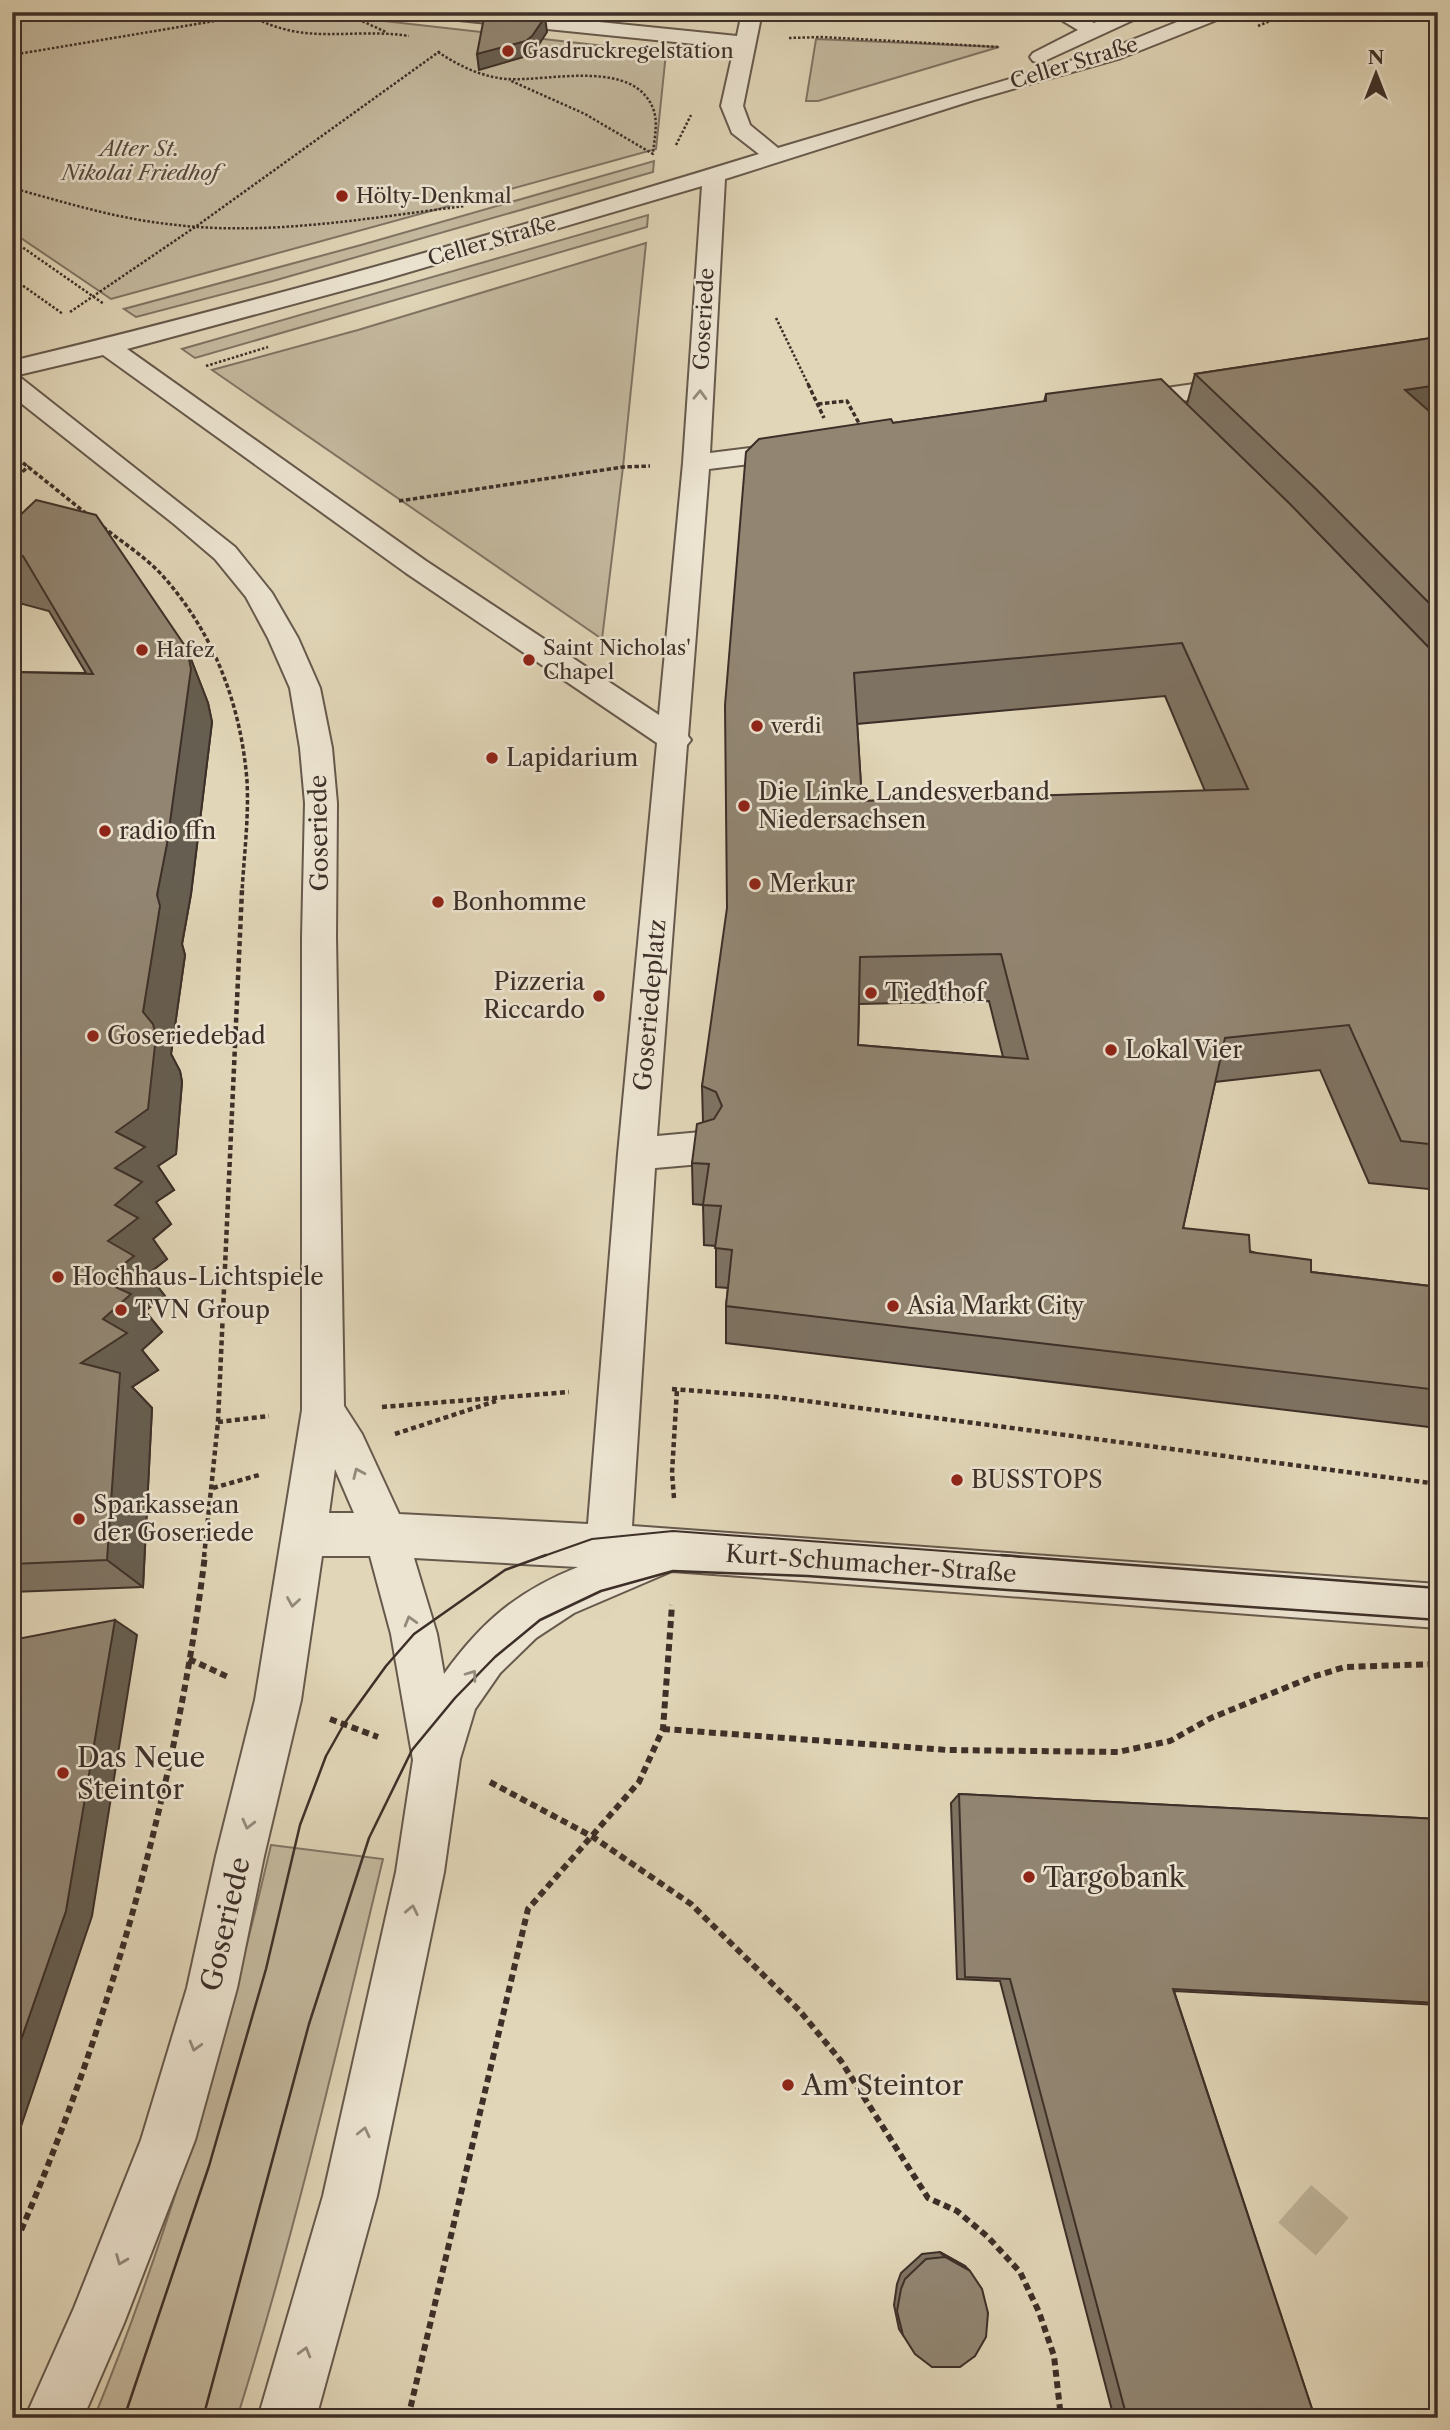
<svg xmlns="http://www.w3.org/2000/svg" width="1450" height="2430" viewBox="0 0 1450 2430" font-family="'Libre Caslon Text',serif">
	<rect width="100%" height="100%" fill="#e1d6b8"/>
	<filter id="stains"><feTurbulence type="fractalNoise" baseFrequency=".00286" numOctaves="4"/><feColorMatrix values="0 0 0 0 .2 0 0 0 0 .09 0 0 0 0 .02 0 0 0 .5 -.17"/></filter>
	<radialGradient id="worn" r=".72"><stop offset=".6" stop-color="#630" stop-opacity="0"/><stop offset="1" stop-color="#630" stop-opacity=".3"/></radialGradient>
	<g fill="#c5baa0" stroke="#817464" stroke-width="2">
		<polygon points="12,12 304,12 666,53 656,149 111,299 12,232"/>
		<polygon points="816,39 999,47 818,101 806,101"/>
		<polygon points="654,161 653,172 273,281 136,317 124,309 361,245"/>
		<polygon points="648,215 647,227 195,358 182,349"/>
		<polygon points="646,243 623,467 602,639 212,370 358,330"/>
		<path d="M 271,1845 L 383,1859 C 338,2046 295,2234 237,2418 L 94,2418 C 170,2233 226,2039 271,1845 Z"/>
	</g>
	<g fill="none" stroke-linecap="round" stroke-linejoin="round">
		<polyline stroke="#c0b59b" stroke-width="50" stroke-dasharray="50 25" stroke-linecap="butt" points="1297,2239 1332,2199"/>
		<g stroke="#66594c" stroke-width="4">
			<g id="minor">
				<path d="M 429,12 L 500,12 L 737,36 L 742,12 L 762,12 L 743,106 L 750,125 L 778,148 L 1107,50 L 1202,12 L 1230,12 L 1227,16 L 1121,58 L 974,100 L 725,179 L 710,453 L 799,442 L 808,444 L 812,450 L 808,456 L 799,458 L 709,469 L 688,736 L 691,740 L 687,745 L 657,1136 L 701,1132 L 714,1137 L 720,1148 L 714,1159 L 701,1164 L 655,1168 L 632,1526 L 1438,1584 L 1438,1628 L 672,1571 L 574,1613 L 536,1638 L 500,1673 L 475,1709 L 460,1759 L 444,1872 L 377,2196 L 316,2418 L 258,2418 L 323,2196 L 396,1872 L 413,1760 L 391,1634 L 370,1556 L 322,1556 L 301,1700 L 264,1856 L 237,1988 L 195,2140 L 124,2323 L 83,2418 L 25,2418 L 74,2308 L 141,2140 L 187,1988 L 216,1856 L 255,1700 L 302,1410 L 302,937 L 305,803 L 300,748 L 290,688 L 268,638 L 246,597 L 215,559 L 174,524 L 12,396 L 12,361 C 263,301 512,230 759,154 L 732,133 L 721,106 L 734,48 L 439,18 ZM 702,186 L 683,463 L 659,715 L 426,561 L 127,349 L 382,280 ZM 103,355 L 406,573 L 657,743 L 618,1154 L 588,1524 L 399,1514 L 362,1434 L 344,1406 L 336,937 L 337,803 L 332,748 L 320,688 L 298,638 L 272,593 L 235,547 L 21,378 L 14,376 ZM 335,1469 L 354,1513 L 329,1513 ZM 414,1558 L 578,1567 C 518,1591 482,1621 444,1674 L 437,1634 Z"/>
				<polygon points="1048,12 1074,12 1094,23 1118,12 1145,12 1142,16 1040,63 1033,61 1030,57 1033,53 1078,30"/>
				<polygon points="1242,377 1251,380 1255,385 1251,390 1125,410 1116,407 1112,402 1116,397 1125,394"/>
			</g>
		</g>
		<g stroke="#3d2f28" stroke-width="2.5" stroke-dasharray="2.5 2" stroke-linecap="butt">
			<polyline points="342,12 386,32"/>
			<path d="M 250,15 C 305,47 351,27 409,36"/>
			<polyline points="1258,26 1291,12"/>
			<polyline points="789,38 822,37 999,47"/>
			<path d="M 438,52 C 459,66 482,77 507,79 C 548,82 636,57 654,111 C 658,125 654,140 653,154 L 585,114 L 509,80"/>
			<polyline points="12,55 268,12"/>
			<polyline points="676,145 691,115"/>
			<path d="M 12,188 C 64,202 114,218 168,224 C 266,237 368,218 465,206"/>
			<polyline points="12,240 104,304"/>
			<polyline points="12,278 63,314"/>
			<polyline points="70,312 198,225 440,51"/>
			<polyline points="776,318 809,386"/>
			<polyline points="206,366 268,347"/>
		</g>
		<g stroke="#3d2f28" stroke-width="3.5" stroke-dasharray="4.5 2.5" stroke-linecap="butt">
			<polyline points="808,384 824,418"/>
			<polyline points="818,404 847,401 861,427"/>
			<polyline points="12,454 88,515"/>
			<polyline points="12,481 29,466"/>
			<polyline points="399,501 623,467 650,466"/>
			<path d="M 103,527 C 122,542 144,556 161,574 C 213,631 241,704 247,781 C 249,817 244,856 242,892"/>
		</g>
		<g stroke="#3d2f28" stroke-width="4.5" stroke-dasharray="5 3.5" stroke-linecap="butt">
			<polyline points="672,1389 776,1397 1438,1484"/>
			<polyline points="382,1407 569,1392"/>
			<polyline points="218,1422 269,1416"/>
			<polyline points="395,1434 496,1401"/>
			<polyline points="213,1488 259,1475"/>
			<polyline points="674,1498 672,1473 677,1389"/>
			<polyline points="204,1557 218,1422 242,890"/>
		</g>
		<g stroke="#3d2f28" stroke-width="6" stroke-dasharray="7 4.5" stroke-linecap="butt">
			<polyline points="189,1659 228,1677"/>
			<polyline points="330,1719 378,1737"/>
			<polyline points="663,1729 947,1750 1118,1752 1170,1741 1211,1718 1312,1677 1345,1667 1438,1664"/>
			<polyline points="490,1782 593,1837 691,1904 799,2010 841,2061 928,2198 957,2211 988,2237 1020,2272 1039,2312 1054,2356 1061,2418"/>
			<path d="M 12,2251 C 106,2039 177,1786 205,1555"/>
			<polyline points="408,2418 528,1909 639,1782 663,1729 672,1605"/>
		</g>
		<use href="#minor" fill="#ece4d1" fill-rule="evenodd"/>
		<polyline stroke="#3d2f28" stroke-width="2" points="541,1557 592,1539 673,1531 1024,1557"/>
		<g stroke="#3d2f28" stroke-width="2.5">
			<polyline points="1001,1555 1438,1588"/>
			<polyline points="124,2418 209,2166 266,1969 300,1825 326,1756 344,1724 386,1666 414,1634 505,1570 546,1555"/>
			<polyline points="203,2418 309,2024 369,1838 412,1750 455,1698 495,1657 540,1620 601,1591 673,1571 807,1576 1438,1620"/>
		</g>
	</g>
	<g fill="#7e7363" stroke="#3d2f28" stroke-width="2" fill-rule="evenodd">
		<polygon points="524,12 560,12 558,15"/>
		<polygon points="595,12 682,12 678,20"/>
		<path d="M 1438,337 L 1438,1190 L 1369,1183 L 1320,1070 L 1215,1082 L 1183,1228 L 1311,1272 L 1438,1287 L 1438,1428 L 726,1343 L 726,1306 L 728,1288 L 716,1287 L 716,1246 L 704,1245 L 703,1205 L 693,1204 L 692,1163 L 703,1122 L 702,1086 L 893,423 L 1044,402 L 1046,394 L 1187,404 L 1195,374 ZM 1165,696 L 1205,791 L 862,801 L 857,724 ZM 989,1001 L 1003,1057 L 858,1045 L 859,1004 Z"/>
		<polygon points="12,523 187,649 208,703 212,722 191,894 182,944 185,955 171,1054 180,1071 182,1082 176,1154 158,1166 174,1190 156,1202 171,1224 153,1239 167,1259 148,1274 165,1296 145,1311 162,1332 142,1350 158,1370 132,1387 152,1408 143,1587 12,1592 12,672 86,673 49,611 15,602 12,596"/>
		<polygon points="959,1794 1438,1819 1438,2005 1174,1991 1315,2418 1114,2418 1000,1981 957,1979 951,1803"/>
		<polygon points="940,2252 965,2266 903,2335 899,2329 894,2305 897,2284 901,2273 922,2254"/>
	</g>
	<g fill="#665e50" stroke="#3d2f28" stroke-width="2">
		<polygon points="545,17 547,32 534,52 527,56 479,70 477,54"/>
		<polygon points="1438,385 1438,436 1405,390"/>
		<polygon points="187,649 208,703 212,722 191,894 182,944 185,955 171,1054 180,1071 182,1082 176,1154 158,1166 174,1190 156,1202 171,1224 153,1239 167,1259 148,1274 165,1296 145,1311 162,1332 142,1350 158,1370 132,1387 152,1408 143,1587 107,1560 81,1363 103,1319 102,1281 108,1241 115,1205 116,1132 143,1012"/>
		<polygon points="115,1620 137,1635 92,1916 12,2153 12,2066"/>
		<polygon points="940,2252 965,2266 970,2271 945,2257"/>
	</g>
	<g fill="#928673" stroke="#3d2f28" stroke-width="2" fill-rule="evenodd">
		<polygon points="485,12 503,12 545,17 532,36 526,41 477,54"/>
		<polygon points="1438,337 1438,385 1405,390 1438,419 1438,612 1316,489 1195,374"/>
		<path d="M 1161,379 L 1291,505 L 1438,657 L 1438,1145 L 1401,1141 L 1349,1025 L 1225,1038 L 1183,1228 L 1249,1235 L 1250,1252 L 1311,1260 L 1311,1272 L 1438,1287 L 1438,1390 L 726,1306 L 732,1250 L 715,1248 L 721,1206 L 703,1205 L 709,1164 L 692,1163 L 697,1124 L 714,1119 L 722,1106 L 716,1092 L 702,1086 L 727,908 L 725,705 L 746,452 L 759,439 L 891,419 L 893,423 L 1046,401 L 1046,394 ZM 1182,643 L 1248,789 L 862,801 L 854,673 ZM 1001,954 L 1028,1059 L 858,1045 L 860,957 Z"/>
		<polygon points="36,500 96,515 187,649 191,669 167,844 157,895 160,906 143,1012 153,1024 156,1036 148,1109 116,1132 145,1147 115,1168 142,1182 115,1205 138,1218 108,1241 134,1256 102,1281 131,1294 103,1319 127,1333 81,1363 120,1373 107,1560 12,1564 12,672 93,674 23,556 12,553 12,523"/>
		<polygon points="115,1620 66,1911 12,2066 12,1640"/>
		<polygon points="959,1794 1438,1819 1438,2003 1173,1989 1315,2418 1127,2418 1010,1979 965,1977"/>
		<polygon points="945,2257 970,2271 982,2289 988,2313 986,2337 975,2356 960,2367 932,2367 915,2354 903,2335 897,2311 901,2289 905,2279 926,2259"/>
	</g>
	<defs><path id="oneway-chevron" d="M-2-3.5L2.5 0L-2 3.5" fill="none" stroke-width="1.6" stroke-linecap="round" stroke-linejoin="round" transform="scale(1.75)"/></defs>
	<g stroke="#948a7c">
		<use href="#oneway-chevron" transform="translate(700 395) rotate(-88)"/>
		<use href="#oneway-chevron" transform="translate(358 1473) rotate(-114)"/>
		<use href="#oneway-chevron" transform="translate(293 1602) rotate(99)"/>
		<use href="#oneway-chevron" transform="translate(410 1621) rotate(-106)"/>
		<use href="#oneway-chevron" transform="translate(472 1675) rotate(-54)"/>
		<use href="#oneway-chevron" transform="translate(248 1824) rotate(104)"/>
		<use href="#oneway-chevron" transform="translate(412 1910) rotate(-78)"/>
		<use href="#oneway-chevron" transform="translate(195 2046) rotate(106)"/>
		<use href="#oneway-chevron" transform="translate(364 2132) rotate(-77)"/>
		<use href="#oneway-chevron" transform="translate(121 2260) rotate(112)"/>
		<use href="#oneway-chevron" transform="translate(305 2352) rotate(-74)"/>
	</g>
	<g fill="#8f2418" stroke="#ece4d1" stroke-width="2.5">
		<circle cx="508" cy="51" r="7"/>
		<circle cx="342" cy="196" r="7"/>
		<circle cx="142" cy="650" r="7"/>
		<circle cx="529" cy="660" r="7"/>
		<circle cx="757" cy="726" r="7"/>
		<circle cx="492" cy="758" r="7"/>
		<circle cx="744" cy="806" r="7"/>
		<circle cx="105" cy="831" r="7"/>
		<circle cx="755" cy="884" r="7"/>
		<circle cx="438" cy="902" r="7"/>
		<circle cx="871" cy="993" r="7"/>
		<circle cx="599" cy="996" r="7"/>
		<circle cx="93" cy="1036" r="7"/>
		<circle cx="1111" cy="1050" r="7"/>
		<circle cx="58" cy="1277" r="7"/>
		<circle cx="893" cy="1306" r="7"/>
		<circle cx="121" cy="1310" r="7"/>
		<circle cx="957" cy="1480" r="7"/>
		<circle cx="79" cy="1519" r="7"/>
		<circle cx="63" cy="1773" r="7"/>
		<circle cx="1029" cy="1877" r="7"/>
		<circle cx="788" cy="2085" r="7"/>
	</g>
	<g text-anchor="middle" stroke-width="5" stroke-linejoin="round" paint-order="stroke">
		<g font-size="21" fill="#3d2f28" stroke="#ece4d1" text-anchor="start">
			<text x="522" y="58">Gasdruckregelstation</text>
			<text x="356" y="203">Hölty-Denkmal</text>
			<text x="543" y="655">Saint Nicholas'<tspan x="543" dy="24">Chapel</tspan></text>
			<text x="156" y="657">Hafez</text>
			<text x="771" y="733">verdi</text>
		</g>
		<g font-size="21" fill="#3d2f28" stroke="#ece4d1">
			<text transform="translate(1074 63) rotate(-17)" y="7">Celler Straße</text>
			<text transform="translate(492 241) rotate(-16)" y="7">Celler Straße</text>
			<text transform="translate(704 319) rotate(-87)" y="7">Goseriede</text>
		</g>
		<g font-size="21" font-style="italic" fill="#584b40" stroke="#ece4d1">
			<text x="140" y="156">Alter St.<tspan x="140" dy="24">Nikolai Friedhof</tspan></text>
		</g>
		<g font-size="24" fill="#3d2f28" stroke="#ece4d1" text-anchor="start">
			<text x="506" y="766">Lapidarium</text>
			<text x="758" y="800">Die Linke Landesverband<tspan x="758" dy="28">Niedersachsen</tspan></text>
			<text x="119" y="839">radio ffn</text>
			<text x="769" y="892">Merkur</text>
			<text x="452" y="910">Bonhomme</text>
			<text x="585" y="990" text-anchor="end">Pizzeria<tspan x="585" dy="28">Riccardo</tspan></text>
			<text x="885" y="1001">Tiedthof</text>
			<text x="107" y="1044">Goseriedebad</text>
			<text x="1125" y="1058">Lokal Vier</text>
			<text x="72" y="1285">Hochhaus-Lichtspiele</text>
			<text x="907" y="1314">Asia Markt City</text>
			<text x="135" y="1318">TVN Group</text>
			<text x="971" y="1488">BUSSTOPS</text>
			<text x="93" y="1513">Sparkasse an<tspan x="93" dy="28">der Goseriede</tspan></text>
		</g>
		<g font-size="24" fill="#3d2f28" stroke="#ece4d1">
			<text transform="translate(319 833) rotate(-91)" y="8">Goseriede</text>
			<text transform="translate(650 1005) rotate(-85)" y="8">Goseriedeplatz</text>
			<text transform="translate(871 1564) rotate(4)" y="8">Kurt-Schumacher-Straße</text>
		</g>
		<g font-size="28" fill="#3d2f28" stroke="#ece4d1" text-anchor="start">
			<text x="77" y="1767">Das Neue<tspan x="77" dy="32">Steintor</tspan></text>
			<text x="1043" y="1887">Targobank</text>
			<text x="802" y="2095">Am Steintor</text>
		</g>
		<g font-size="28" fill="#3d2f28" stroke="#ece4d1">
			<text transform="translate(225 1924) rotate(-77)" y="10">Goseriede</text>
		</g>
	</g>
	<rect width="1450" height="2430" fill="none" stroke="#e1d6b8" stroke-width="42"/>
	<rect x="14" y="14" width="1422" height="2402" fill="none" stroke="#3d2f28" stroke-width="3.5"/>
	<rect x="21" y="21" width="1408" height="2388" fill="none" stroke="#3d2f28" stroke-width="2"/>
	<g transform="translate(1376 74)" stroke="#ece4d1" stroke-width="5" paint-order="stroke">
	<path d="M0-5L12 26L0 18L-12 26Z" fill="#3d2f28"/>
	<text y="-10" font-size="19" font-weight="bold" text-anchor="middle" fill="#3d2f28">N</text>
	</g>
	<rect width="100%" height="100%" filter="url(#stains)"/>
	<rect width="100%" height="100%" fill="url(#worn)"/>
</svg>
